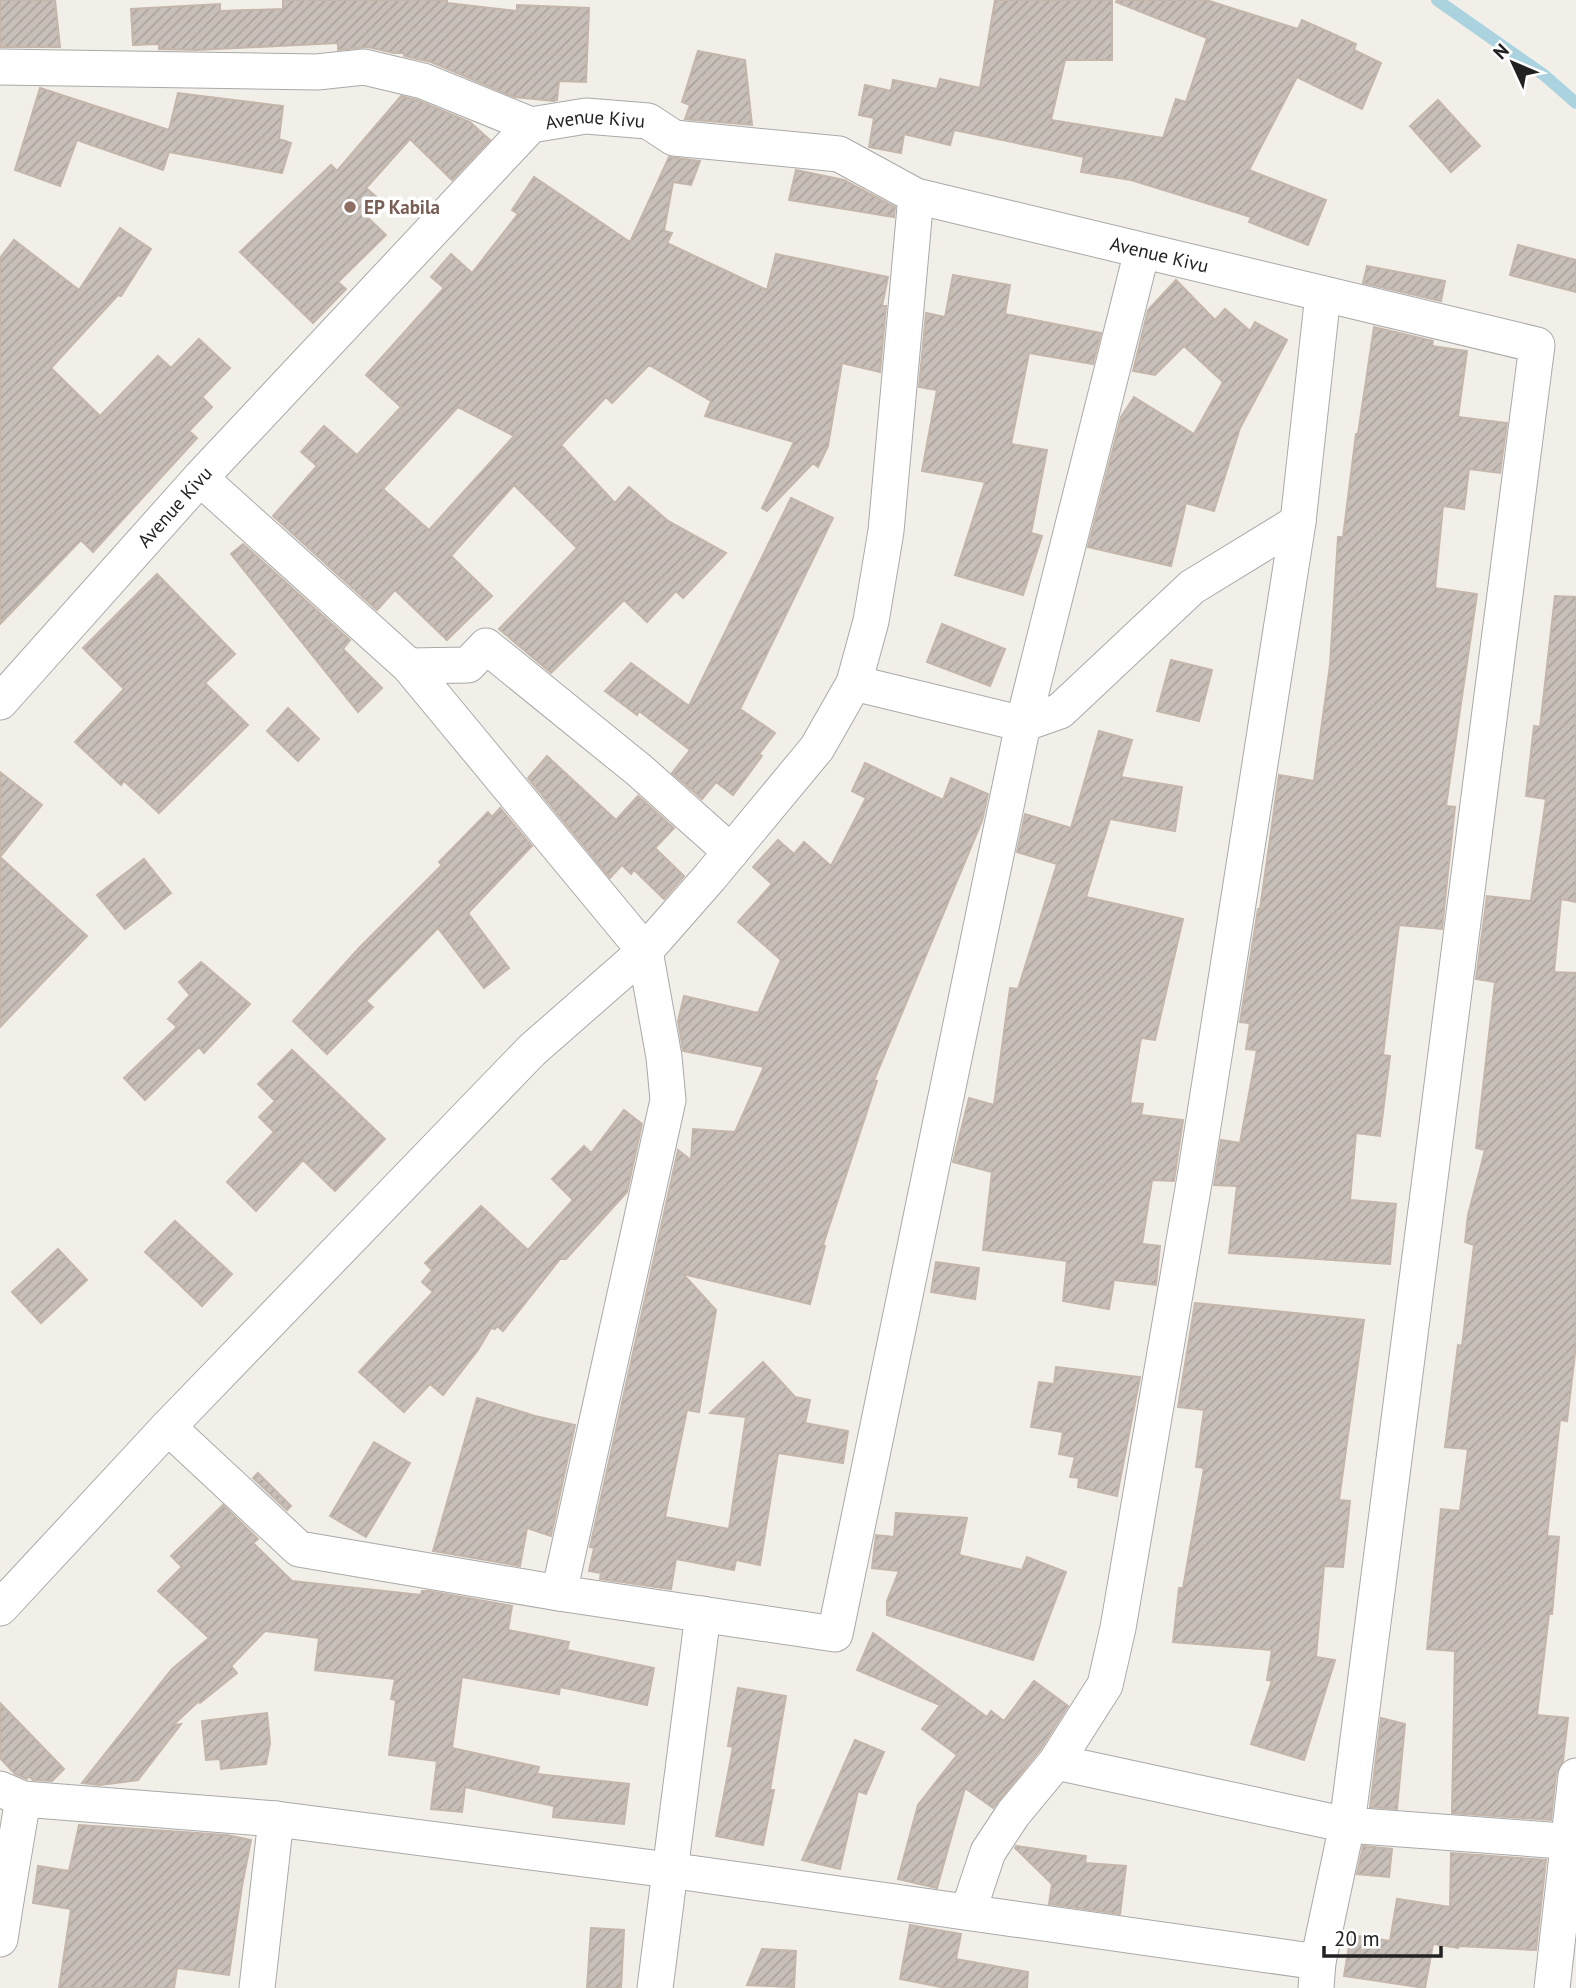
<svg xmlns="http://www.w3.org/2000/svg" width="1576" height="1988" viewBox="0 0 1576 1988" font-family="'PT Sans',sans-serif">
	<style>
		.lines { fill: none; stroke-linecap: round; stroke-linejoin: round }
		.stream { stroke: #aad3df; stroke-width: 12 }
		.building { fill: url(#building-hatch); stroke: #c4b6ab; stroke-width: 2; fill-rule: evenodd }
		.street-casing { stroke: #a9a9a9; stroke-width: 37 }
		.street { stroke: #fff; stroke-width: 35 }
		.education-dot { fill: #8d6e63; stroke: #fff; stroke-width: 2.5 }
		.labels { text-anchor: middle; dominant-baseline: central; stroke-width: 7; stroke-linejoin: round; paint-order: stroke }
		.street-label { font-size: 19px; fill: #222; stroke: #fff }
		.education-label { font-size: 19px; font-weight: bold; fill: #785e54; stroke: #fff; text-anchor: start }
	</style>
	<defs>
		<pattern id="building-hatch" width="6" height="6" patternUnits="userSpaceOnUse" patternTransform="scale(1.75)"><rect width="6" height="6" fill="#c7bfb8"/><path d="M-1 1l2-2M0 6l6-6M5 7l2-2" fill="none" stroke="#aba49e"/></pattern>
	</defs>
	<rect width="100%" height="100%" fill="#f2efe9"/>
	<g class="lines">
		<path class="stream" d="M1437 0 1544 75 1576 103"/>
	</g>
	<path class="building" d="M0 0H55L60 47H0Z
		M283 0H447V3L517 11V5L589 8 586 82 559 81 557 100 554 101 514 97 431 62 404 56V53H394L368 47 338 50V43L197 50 159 49V44L133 45 131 9 220 4V11L283 9Z
		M995 0H1112V60H1065L1051 120 1163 138 1176 99 1186 102 1207 38 1116 2 1117 0H1206L1298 29 1302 20 1356 44 1354 50 1381 63 1362 109 1297 77 1249 170 1326 200 1308 245 1249 222 1251 217 1131 180 1081 172 1084 157 954 130 950 145 904 134 901 153 869 147 874 118 859 115 865 85 891 91 893 80 937 89 940 79 980 88Z
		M698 51 745 60 752 125 685 119 690 105 682 102Z
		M40 88 169 130 178 93 283 106 279 139 291 143 282 173 169 152 163 170 77 140 60 186 15 170Z
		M401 96 417 100 470 122 490 140 452 180 410 139 366 188 378 198 364 214 386 235 338 282 346 289 313 323 240 252 331 165 337 171Z
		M1438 100 1480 146 1451 172 1410 126Z
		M669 157 700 161 691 185 673 182 664 231 672 233 667 243 767 290 776 254 888 277 882 306H886L880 372 842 363 828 446 818 467 813 463 767 511 762 508 794 442 705 416 711 401 649 365 612 403 606 397 561 445 615 503 629 487 668 521 726 553 683 598 676 591 647 622 624 600 551 673 499 629 577 548 514 485 451 556 492 596 447 640 395 590 377 610 273 516 317 466 301 452 324 426 357 455 401 407 366 375 444 288 431 277 451 254 472 273 518 214 512 210 534 177 630 242ZM458 407 514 436 429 530 383 489Z
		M796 170 844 180 895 207 894 217 789 200Z
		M120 228 151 249 121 296 118 295 51 368 100 416 158 356 171 368 199 339 230 368 202 397 212 407 189 431 197 438 93 552 81 540 0 624V258L14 240 79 290Z
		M1518 245 1576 260V292L1510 275Z
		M1367 266 1445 281 1441 301 1363 283Z
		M953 275 1010 285 1005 314 1101 333 1093 364 1029 353 1011 444 1047 450 1031 533 1042 536 1023 595 955 575 985 482 922 471 937 390 919 387 926 313 945 317Z
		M1176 280 1215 320 1225 309 1250 331 1255 322 1287 340 1240 428 1214 511 1186 503 1171 566 1088 547 1121 417 1134 397 1194 434 1223 382 1184 346 1155 375 1133 371 1148 310Z
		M1374 327 1433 341 1432 346 1467 351 1458 417 1507 423 1500 473 1469 469 1464 509 1443 506 1435 588 1477 594 1446 806 1455 807 1442 929 1399 925 1383 1055 1390 1056 1380 1136 1356 1133 1350 1200 1396 1204 1390 1264 1229 1253 1237 1186 1214 1185 1221 1140 1240 1143 1257 1050 1246 1049 1250 1023 1240 1022 1258 909H1260L1279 775 1314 781 1330 665 1338 537H1343L1356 434H1358Z
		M791 498 833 518 740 709 775 733 759 754 762 756 733 795 716 782 702 799 672 773 690 750 639 711 637 715 605 691 631 663 689 706Z
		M243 544 350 640 343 649 382 688 358 712 231 554Z
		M157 574 235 654 205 683 248 725 159 813 124 781 121 785 75 742 124 689 83 648Z
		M1555 596 1576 597V902L1561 899 1554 972 1576 973V1345L1567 1421 1560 1420 1547 1536 1559 1537 1552 1614H1549L1537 1715 1568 1718 1563 1761 1556 1774 1551 1820 1452 1813 1455 1651 1427 1649 1441 1509 1460 1511 1468 1449 1445 1447 1458 1345 1462 1346 1474 1245 1465 1242 1468 1215 1485 1150 1476 1148 1495 982 1476 979 1487 896 1531 901 1546 799 1526 796 1534 726 1540 727Z
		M942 624 1005 649 990 686 927 662Z
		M1171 660 1212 670 1199 721 1157 711Z
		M288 708 319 739 298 761 267 731Z
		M1099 731 1132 740 1121 777 1182 787 1175 831 1110 819 1086 897 1183 919 1155 1040 1141 1038 1130 1103 1143 1104 1141 1115 1183 1120 1174 1181 1152 1180 1142 1244 1160 1246 1156 1285 1114 1280 1109 1309 1063 1301 1067 1261 983 1250 992 1172 953 1162 969 1098 994 1105 1010 988 1018 989 1057 864 1017 852 1025 814 1071 828Z
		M547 756 616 820 638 796 674 828 655 848 684 876 664 899 634 870 631 874 622 865 610 878 528 778Z
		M865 763 943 800 951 778 988 794 982 821 874 1080 877 1081 823 1245 825 1246 810 1304 683 1274 716 1310 699 1412 687 1410 665 1517 729 1529 746 1417 710 1413 763 1362 795 1397 810 1400 805 1423 848 1431 843 1463 778 1453 760 1565 736 1560 734 1570 676 1559 671 1589 600 1579 601 1573 589 1571 594 1548 590 1547 678 1150 691 1160 693 1129 735 1132 764 1067 683 1051 678 1021 684 996 758 1013 781 960 738 922 772 884 753 867 778 840 794 854 804 842 831 866 866 798 852 791Z
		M0 772 42 805 0 857 87 936 0 1027Z
		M500 808 532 846 468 913 509 968 484 988 438 928 366 1001 373 1007 327 1054 293 1021 359 948 442 865 439 862 488 812 492 817Z
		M144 859 171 893 125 929 97 895Z
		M201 962 250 1004 204 1053 199 1047 145 1100 124 1078 177 1027 168 1019 190 995 179 982Z
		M292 1050 385 1139 335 1191 303 1160 256 1211 227 1182 274 1132 259 1117 275 1101 258 1084Z
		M624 1110 642 1124 627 1192 566 1259H560L503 1331 497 1326 495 1329 491 1328 478 1350 443 1395 430 1384 404 1412 359 1372 433 1292 422 1282 432 1270 425 1263 481 1206 528 1250 573 1200 552 1179 584 1146 591 1153Z
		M175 1221 232 1274 202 1306 145 1252Z
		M58 1249 87 1280 41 1323 12 1292Z
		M936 1262 979 1268 975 1299 931 1292Z
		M1195 1303 1364 1320 1339 1500 1350 1501 1343 1567 1324 1566 1316 1657 1335 1660 1304 1760 1251 1744 1272 1681 1267 1680 1272 1650 1173 1642 1179 1588H1183L1204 1468 1196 1467 1204 1410 1178 1407Z
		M1056 1367 1140 1377 1117 1496 1078 1487 1079 1478 1070 1477 1075 1457 1059 1454 1063 1432 1031 1427 1039 1382 1054 1384Z
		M477 1398 535 1416 575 1425 551 1536 527 1528 520 1566 433 1551Z
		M374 1442 410 1463 366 1537 330 1516Z
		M258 1473 291 1506 287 1510 253 1478Z
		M223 1505 258 1539 253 1543 292 1581 421 1595 422 1591H429L512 1606 508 1630 569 1642 567 1650 654 1668 647 1705 560 1687 559 1694 462 1677 452 1748 539 1767 537 1774 629 1784 624 1824 553 1817 554 1806 465 1787 462 1812 431 1809 437 1761 389 1755 396 1700 391 1699 395 1679 315 1670 319 1638 265 1631 231 1666 237 1673 200 1703 199 1701 173 1725 181 1724 138 1780 100 1785 82 1783 172 1669 209 1638 158 1591 182 1567 171 1556Z
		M896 1513 967 1518 959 1555 1022 1570 1027 1557 1066 1572 1033 1660 887 1615V1601L899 1571 872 1568 876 1535 894 1537Z
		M873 1633 987 1717 991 1711 1004 1721 1034 1681 1068 1706 1040 1750 993 1808 965 1788 937 1888 898 1879 918 1805 957 1755 922 1729 940 1705 857 1670Z
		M738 1688 786 1696 770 1790H774L763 1845 716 1836 733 1747 728 1746Z
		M0 1703 64 1769 52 1781 33 1780 29 1776 27 1779 15 1774 0 1758Z
		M267 1713 270 1743 266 1764 221 1769 220 1759 206 1760 202 1721Z
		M1381 1718 1405 1724 1397 1809 1370 1807Z
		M855 1740 884 1752 866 1794 858 1791 840 1869 802 1860Z
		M79 1825 227 1835 251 1840 242 1886 229 1975 177 1968 174 1988H59L71 1909 33 1903 38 1866 69 1871Z
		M1016 1846 1086 1856 1085 1863 1126 1866 1120 1914 1049 1904 1052 1884 1015 1848Z
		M1363 1846 1392 1849 1389 1877 1357 1874Z
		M1451 1853 1546 1860 1536 1950 1459 1946 1458 1948 1433 1944 1425 1988 1344 1976 1351 1935 1390 1941 1397 1899 1450 1907Z
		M910 1925 961 1934 956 1959 1028 1972 1027 1988H946L900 1979Z
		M591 1928 624 1930 621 1988H587Z
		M762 1949 796 1951 794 1987 747 1985Z"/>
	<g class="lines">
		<defs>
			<g id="street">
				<path d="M0 67 317 72 364 67 423 81 531 125"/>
				<path d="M200 478 409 666 468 665 486 646 639 770 731 852"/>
				<path d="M409 666 645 951 664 1057 668 1100 559 1593"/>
				<path d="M854 683 1023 724 1060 711 1192 587 1298 522 1323 294"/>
				<path id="s1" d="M0 702 200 478 531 125 586 116 648 121 674 138 839 154 916 196 1537 345 1347 1825 1318 1962 1316 1988"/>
				<path d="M168 1427 299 1549 559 1593 835 1634 1023 724 1142 251"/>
				<path d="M0 1608 168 1427 532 1050 645 951 710 877 817 748 854 683 871 621 886 531 916 196"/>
				<path d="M1056 1762 1347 1825 1576 1842"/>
				<path d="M0 1789 23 1799 276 1819 669 1870 1318 1962"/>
				<path d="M0 1900H6L23 1799"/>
				<path d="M968 1912 988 1852 1013 1814 1056 1762 1105 1685 1118 1628 1195 1177 1298 522"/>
				<path d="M0 1939 6 1900"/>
				<path d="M257 1988 276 1819"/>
				<path d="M655 1988 703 1614"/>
				<path d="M1552 1988 1576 1776"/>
			</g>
		</defs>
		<use href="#street" class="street-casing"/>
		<use href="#street" class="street"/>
	</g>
	<circle class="education-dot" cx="350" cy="207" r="7"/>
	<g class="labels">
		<g class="street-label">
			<text stroke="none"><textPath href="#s1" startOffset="849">Avenue Kivu</textPath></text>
			<text stroke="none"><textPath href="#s1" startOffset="1437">Avenue Kivu</textPath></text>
			<text stroke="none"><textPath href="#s1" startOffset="262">Avenue Kivu</textPath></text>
		</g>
		<g class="education-label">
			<text x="364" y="207">EP Kabila</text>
		</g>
	</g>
	<g transform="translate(1513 63) rotate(314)" stroke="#ffffff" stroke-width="5" paint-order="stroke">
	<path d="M0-5L12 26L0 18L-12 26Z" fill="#222222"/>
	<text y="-10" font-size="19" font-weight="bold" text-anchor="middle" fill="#222222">N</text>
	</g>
	<path d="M1324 1946v10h117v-10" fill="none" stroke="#222222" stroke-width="3.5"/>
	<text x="1334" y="1946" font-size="21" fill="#222222" stroke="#ffffff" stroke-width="5" paint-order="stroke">20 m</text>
</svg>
